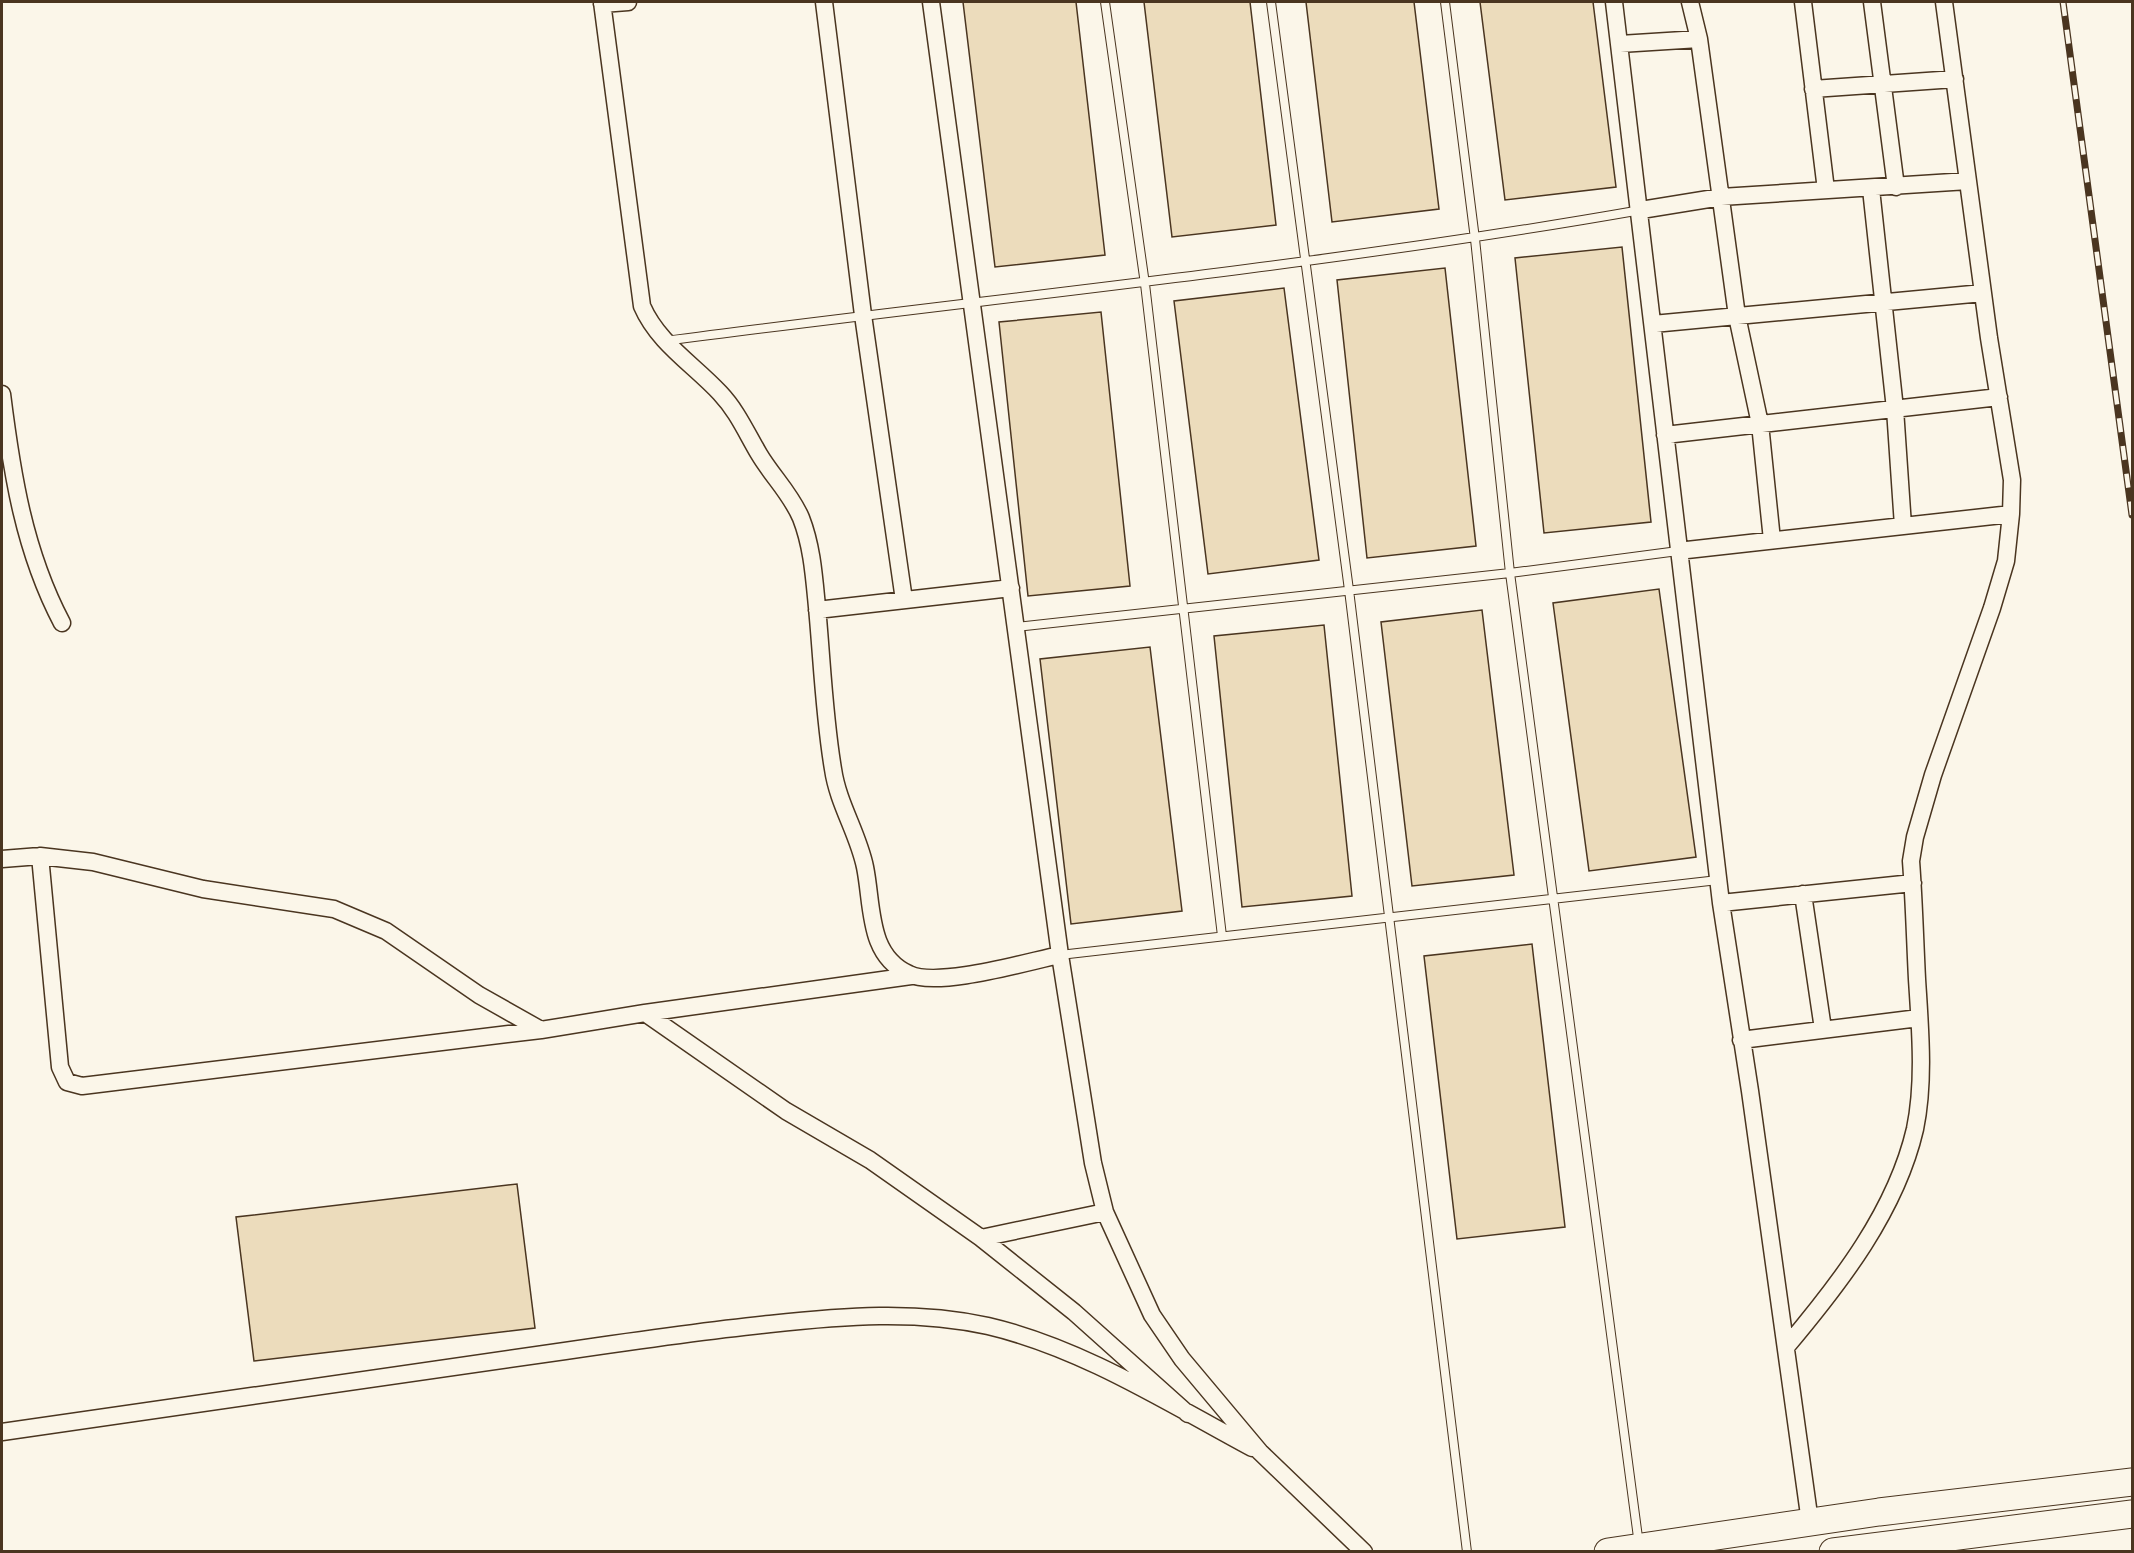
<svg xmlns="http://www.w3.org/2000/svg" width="2134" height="1553" viewBox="0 0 2134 1553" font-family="'Exo 2',sans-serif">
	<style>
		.building { fill: #ecdcbc; stroke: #4a3520; stroke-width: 1.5 }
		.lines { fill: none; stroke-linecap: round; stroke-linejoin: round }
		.lane-casing { stroke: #4a3520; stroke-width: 10 }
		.street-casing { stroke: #4a3520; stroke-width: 19 }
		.primary-casing { stroke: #4a3520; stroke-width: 29 }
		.lane { stroke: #fbf6e9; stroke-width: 8 }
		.street { stroke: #fbf6e9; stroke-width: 16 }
		.primary { stroke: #fbf6e9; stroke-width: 27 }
		.rail-casing { stroke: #4a3520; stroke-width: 7 }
		.rail { stroke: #fbf6e9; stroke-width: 4.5; stroke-dasharray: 14; stroke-linecap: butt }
	</style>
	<rect width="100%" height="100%" fill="#fbf6e9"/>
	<path class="building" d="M963 2H1076L1105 255 995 267Z
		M1144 2H1250L1276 225 1172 237Z
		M1306 2H1414L1439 209 1332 222Z
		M1480 2H1593L1616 187 1505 200Z
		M1622 247 1651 522 1544 533 1515 258Z
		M1445 268 1476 546 1367 558 1337 280Z
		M1284 288 1319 560 1208 574 1174 301Z
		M1101 312 1130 586 1028 596 999 322Z
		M1659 589 1696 857 1589 871 1553 603Z
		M1482 610 1514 875 1412 886 1381 622Z
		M1324 625 1352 896 1242 907 1214 636Z
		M1150 647 1182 911 1071 924 1040 659Z
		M1532 944 1565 1227 1457 1239 1424 956Z
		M517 1184 535 1328 254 1361 236 1217Z"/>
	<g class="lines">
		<defs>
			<path id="lane" d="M1105 2 1145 284 1222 936
				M1271 2 1349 590 1467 1552
				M1445 2 1475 239 1510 573 1639 1545
				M665 341C990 298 1317 267 1641 210
				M1016 627 1510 573 1678 551
				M1060 955 1718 880"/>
			<path id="street" d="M602 2 642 306C658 343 693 364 720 393 737 411 746 432 759 454 772 476 791 494 801 518 812 546 814 576 817 607 822 660 824 716 833 769 838 804 858 833 865 867 873 906 867 955 909 974 938 988 1026 962 1060 955
				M824 2 863 315 904 600
				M931 2 1060 955 1093 1163 1105 1212 1152 1315 1182 1359 1260 1452 1364 1552
				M1614 2 1721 903 1750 1091 1810 1522
				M1690 2 1699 39 1737 316 1760 424 1772 540
				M1803 2 1826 190
				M1872 2 1896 187
				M602 4 628 2
				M1620 44 1699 39
				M1813 89 1955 79
				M1871 189 1895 409 1903 526
				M1641 210 1721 197 1968 181
				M1653 324 1983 293
				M2 394C12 474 24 551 62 623
				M1665 435 1999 397
				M1678 551 2011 514
				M817 610 1011 588
				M40 856 60 1067 67 1082 82 1086 541 1030 645 1013 786 1111 870 1160 981 1238 1074 1312 1188 1414
				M2 859 40 856 93 862 203 889 334 909 386 931 479 995 541 1030
				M1803 894 1823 1029
				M1721 903 1913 883
				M645 1013 911 976
				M1741 1040 1919 1018
				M981 1238 1105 1212
				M1787 1346C1840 1283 1896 1211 1915 1129 1925 1081 1920 1027 1917 979 1915 940 1914 900 1911 861L1915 837 1933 775 1992 608 2006 561 2011 514 2012 480 1989 338 1944 2
				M2 1432C189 1405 377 1378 565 1351 633 1341 701 1331 770 1324 843 1316 916 1310 988 1326 1082 1348 1168 1403 1252 1448"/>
			<path id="primary" d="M1608 1552 1879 1512 2132 1482
				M1833 1552 2132 1514"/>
		</defs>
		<use href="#lane" class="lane-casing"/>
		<use href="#street" class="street-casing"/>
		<use href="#primary" class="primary-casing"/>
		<use href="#lane" class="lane"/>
		<use href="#street" class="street"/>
		<use href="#primary" class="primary"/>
		<defs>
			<path id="rail" d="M2063 2 2132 515"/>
		</defs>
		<use href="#rail" class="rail-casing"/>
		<use href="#rail" class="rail"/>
	</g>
	<rect width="2134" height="1553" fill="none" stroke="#4a3520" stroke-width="6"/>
</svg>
